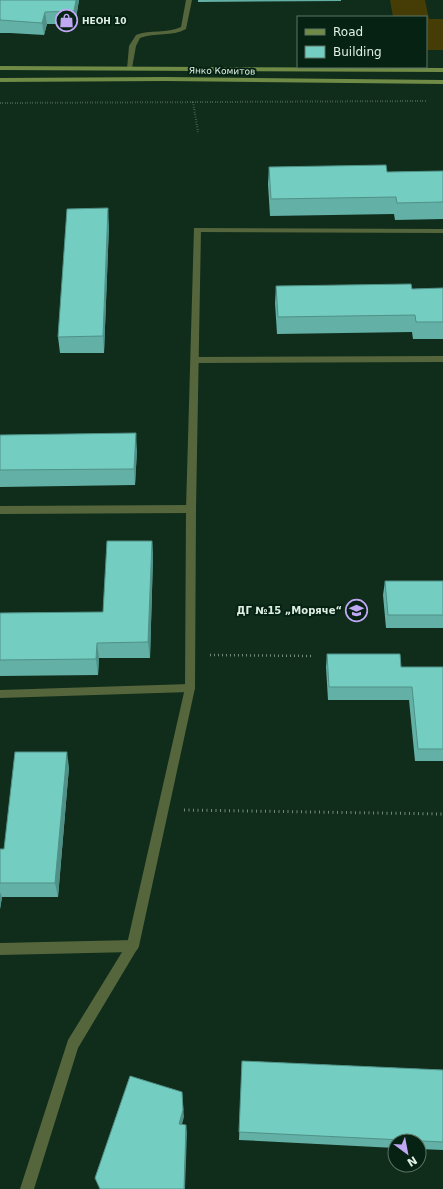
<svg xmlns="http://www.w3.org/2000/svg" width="443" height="1189" viewBox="0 0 443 1189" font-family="'DejaVu Sans',sans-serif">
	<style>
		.green { fill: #463d06 }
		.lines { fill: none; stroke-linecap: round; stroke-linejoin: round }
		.path-far2 { stroke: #71887a; stroke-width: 2; stroke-dasharray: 0.5 2; stroke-linecap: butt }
		.path-far1 { stroke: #71887a; stroke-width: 2.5; stroke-dasharray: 1 3; stroke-linecap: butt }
		.path { stroke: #71887a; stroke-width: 3; stroke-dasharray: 1 3.5; stroke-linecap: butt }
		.service { fill: #55663c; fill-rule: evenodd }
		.minor { fill: #55663c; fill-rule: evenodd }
		.secondary { fill: #6f8b45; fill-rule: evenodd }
		.wall { fill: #63b0a6 }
		.shaded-wall { fill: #509087 }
		.building { fill: #73cdc1; stroke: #509087 }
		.labels { text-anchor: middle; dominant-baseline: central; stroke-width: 4; stroke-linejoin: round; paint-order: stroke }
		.far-poi-label { font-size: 9px; font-weight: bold; fill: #dfefe4; stroke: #062212; text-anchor: start }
		.far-street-label { font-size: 9px; fill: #dfefe4; stroke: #062212 }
		.poi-label { font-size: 10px; font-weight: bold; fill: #dfefe4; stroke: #062212; text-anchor: end }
	</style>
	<rect width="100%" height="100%" fill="#102c1b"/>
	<path class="green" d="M390 0H425L429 19H443V50H426V17H393Z"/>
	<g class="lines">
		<path class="path-far2" d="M193 102 198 132
			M0 103 427 101"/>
		<path class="path-far1" d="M210 655 313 656"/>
		<path class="path" d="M184 810 443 814"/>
		<path class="service" d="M186 0H192L186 29C172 37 155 32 140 38L136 46 132 68 127 69 129 46 136 35C150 29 167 34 181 27Z
			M194 228 443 229V233L197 232H194Z
			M443 356V362L195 363 191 360 195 357Z
			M191 505 196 509 191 513 0 514V506Z
			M190 684 194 685 195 688 194 691 190 692 0 698V690Z
			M133 940 137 942 139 946 137 950 133 952 0 955V943Z"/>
		<path class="minor" d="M194 228H197L201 230 196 509 195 688 139 946 78 1048 34 1189H20L68 1040 127 944 185 688 186 509Z"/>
		<path class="secondary" d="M0 66 443 68V72L0 70Z
			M165 77 443 80V84L165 81 0 82V78Z"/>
	</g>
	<path class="wall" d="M0 0H79L75 24H47L44 35 10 33H0Z
		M198 0H341V1L198 2Z
		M269 167 387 172 443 171V219L395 220 394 214 270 216 268 184Z
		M109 225 104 353H60L58 337Z
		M276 286 412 289 443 288V339H413L412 332 277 334 275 303Z
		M0 435 137 450 135 485 0 487Z
		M152 541 153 557 150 658H99L98 675 0 676V613L103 612Z
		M385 581H443V628H386L383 595Z
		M327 654 401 667H443V761H415L409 700H328L326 667Z
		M69 767 58 897H2L0 909V849H4Z
		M242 1061 443 1070V1150L419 1149V1141H395V1148L239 1140Z"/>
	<path class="shaded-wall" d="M76 0H79L75 24 74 11Z
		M45 12 47 24 44 35 42 23Z
		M108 208 109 225 104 353 103 336Z
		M136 433 137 450 135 485 134 469Z
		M152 541 153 557 150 658 148 642Z
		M97 643 99 658 98 675 96 659Z
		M67 752 69 767 58 897 55 883Z
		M0 892 2 897 0 909Z
		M182 1092 184 1117 180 1132 179 1124Z
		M186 1125 187 1133 185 1189H184Z"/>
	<path class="building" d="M0 0H76L74 11 45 12 42 23 0 20Z
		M386 165 387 172 443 171V202L397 203 396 197 271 199 269 167Z
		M108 208 103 336 58 337 67 209Z
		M411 284 412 289 443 288V322H416L415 315 278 317 276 286Z
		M136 433 134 469 0 470V435Z
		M107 541H152L148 642 97 643 96 659 0 660V613L103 612Z
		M385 581H443V615H388Z
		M327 654H400L401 667H443V749H418L412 687H329Z
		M15 752H67L55 883H0V849H4Z
		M242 1061 443 1070V1142L239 1132Z
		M130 1076 182 1092 183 1110 179 1124 186 1125 184 1189H100L95 1178Z"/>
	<defs>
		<symbol id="shop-ring" viewBox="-11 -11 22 22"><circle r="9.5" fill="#062212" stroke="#c0a8f3" stroke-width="1.5"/><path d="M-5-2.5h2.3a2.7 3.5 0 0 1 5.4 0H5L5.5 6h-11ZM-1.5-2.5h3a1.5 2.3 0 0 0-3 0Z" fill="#c0a8f3"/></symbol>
		<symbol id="school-ring" viewBox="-11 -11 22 22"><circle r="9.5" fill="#062212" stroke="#c0a8f3" stroke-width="1.5"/><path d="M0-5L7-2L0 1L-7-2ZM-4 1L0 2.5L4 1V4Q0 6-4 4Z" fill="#c0a8f3"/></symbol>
	</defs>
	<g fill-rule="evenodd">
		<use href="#shop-ring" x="54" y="8" width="25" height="25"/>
		<use href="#school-ring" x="344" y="598" width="25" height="25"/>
	</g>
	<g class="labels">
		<g class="far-poi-label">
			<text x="82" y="21">НЕОН 10</text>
		</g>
		<g class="far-street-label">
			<text transform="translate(222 71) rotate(1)">Янко Комитов</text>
		</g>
		<g class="poi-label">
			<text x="342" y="610">ДГ №15 „Моряче“</text>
		</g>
	</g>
	<rect x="297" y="16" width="130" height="52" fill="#062212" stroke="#5d7466"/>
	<rect x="305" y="29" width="20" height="6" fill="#6f8b45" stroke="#5d7466"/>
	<text x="333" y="36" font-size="12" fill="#dfefe4">Road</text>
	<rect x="305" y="46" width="20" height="12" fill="#73cdc1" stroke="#5d7466"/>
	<text x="333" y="56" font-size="12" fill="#dfefe4">Building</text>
	<g transform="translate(407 1153) rotate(148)"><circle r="19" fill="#062212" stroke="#5d7466"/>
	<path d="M0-3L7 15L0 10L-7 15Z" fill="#c0a8f3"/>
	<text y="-6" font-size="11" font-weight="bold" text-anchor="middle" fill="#dfefe4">N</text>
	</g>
</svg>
